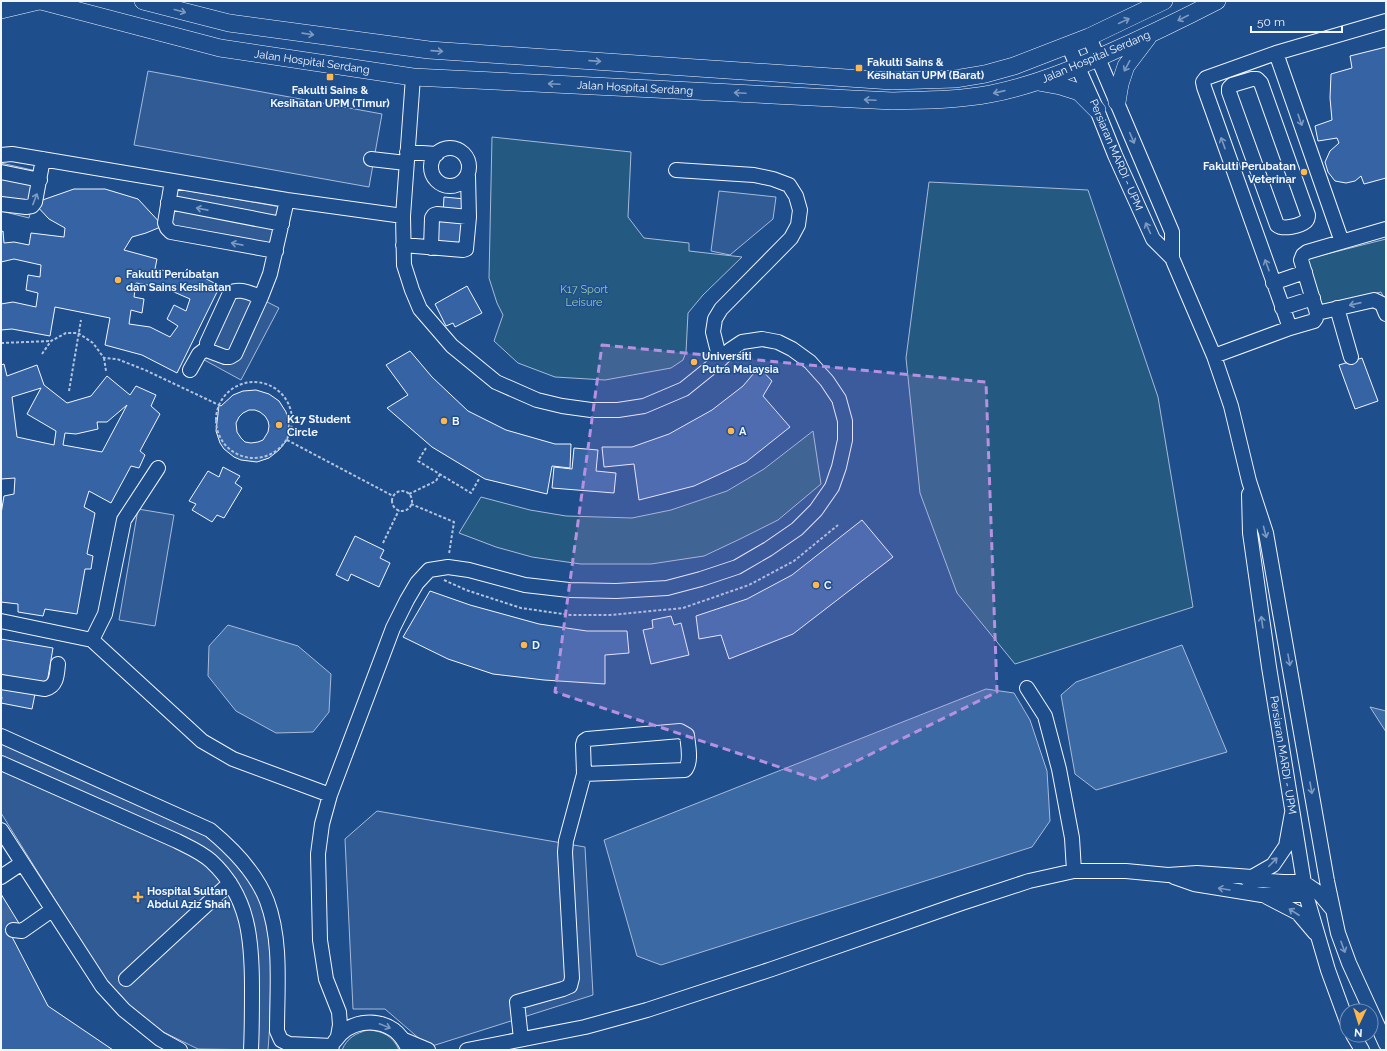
<svg xmlns="http://www.w3.org/2000/svg" width="1387" height="1051" viewBox="0 0 1387 1051" font-family="Raleway,sans-serif">
	<style>
		.green { fill: #245a82; stroke: #a8bbd7 }
		.parking { fill: #305b95; stroke: #a8bbd7 }
		.water { fill: #3b69a3; stroke: #a8bbd7 }
		.building { fill: #3563a3; stroke: #f2f6ff; fill-rule: evenodd }
		.lines { fill: none; stroke-linecap: round; stroke-linejoin: round }
		.minor-tunnel { stroke: #3f679d; stroke-width: 14; stroke-dasharray: 14 7; stroke-linecap: butt }
		.minor-casing { stroke: #f2f6ff; stroke-width: 16 }
		.major-casing { stroke: #f2f6ff; stroke-width: 18 }
		.path { stroke: #b3c4dc; stroke-width: 2; stroke-dasharray: 3 2; stroke-linecap: butt }
		.minor { stroke: #1f4e8c; stroke-width: 14 }
		.major { stroke: #1f4e8c; stroke-width: 17 }
		.oneway { stroke: #7e9ac0 }
		.marked { fill: #b691df; fill-opacity: 0.2; stroke: #b691df; stroke-width: 3; stroke-dasharray: 8 5; stroke-linejoin: round }
		.poi-dot { fill: #ffb74d; stroke: #1f4e8c; stroke-width: 1.5 }
		.labels { text-anchor: middle; dominant-baseline: central; stroke-width: 3; stroke-linejoin: round; paint-order: stroke }
		.street-label { font-size: 11px; fill: #f2f6ff; stroke: #1f4e8c }
		.poi-label { font-size: 11px; font-weight: bold; fill: #f2f6ff; stroke: #1f4e8c; text-anchor: start }
		.park-label { font-size: 11px; fill: #97c8a6; stroke: #1f4e8c }
	</style>
	<rect width="100%" height="100%" fill="#1f4e8c"/>
	<path class="green" d="M492 137 631 152 628 217 644 238 689 243V251L742 257 703 295 688 313 686 352 683 360 671 368 605 380 555 377 518 363 494 341 503 315 497 303 489 278Z
		M929 182 1088 190 1158 397 1193 607 1015 664 957 593 920 493 906 358Z
		M1386 239V302L1381 292 1322 306 1307 259Z
		M813 431 821 484 778 520 740 539 704 556 651 564H581L532 557 496 547 459 533 481 497 530 510 566 516 632 518 671 510 727 491 764 469Z
		M368 1030C383 1031 393 1036 399 1050H342C347 1038 356 1033 368 1030Z"/>
	<path class="parking" d="M148 71 382 114 369 187 134 145Z
		M1 163 41 172 29 218 1 211Z
		M178 189 281 207 272 256 169 237Z
		M719 191 776 197 773 219 730 255 711 251Z
		M234 285 279 308 241 380 197 356Z
		M138 509 174 515 155 626 119 620Z
		M1 743 146 806 218 842 236 858 265 907 271 951 270 1022 268 1050 198 1049 147 1024 105 980 1 813Z
		M377 811 585 847 593 995 429 1047 385 1009H353L345 839Z"/>
	<path class="water" d="M228 625 298 646 331 674 329 712 313 732 276 733 236 711 208 676 209 646Z
		M1182 645 1227 752 1096 790 1075 774 1061 695 1076 682Z
		M986 689 1014 693 1030 720 1047 771 1050 821 1032 847 661 965 637 956 604 840Z
		M1370 707 1386 711V732Z"/>
	<path class="building" d="M1386 47V178L1364 184 1361 176 1355 181 1346 183 1335 181 1328 172 1325 162 1330 151 1339 143 1337 138 1318 141 1315 126 1332 120 1330 98 1331 74 1352 68 1350 56Z
		M74 189H105L138 199 163 226 146 233 132 237 124 250 157 259 155 269 173 272 182 278 187 269 220 286 177 373 142 355 105 345 110 318 55 307 50 336 12 329 1 330V304L13 302 36 307 38 293 26 290 28 275 40 277 41 265 14 259 1 262V232L3 231 4 243 14 242 29 245 31 233 64 237 65 228 49 219 34 203ZM136 283 165 288 190 299 186 311 174 305 167 319 178 326 170 337 150 327 129 324 131 310 142 313 144 299 134 297Z
		M444 197 465 199 464 214 443 213Z
		M434 220 463 222 462 248 433 247Z
		M467 286 482 313 455 327 453 323 446 326 435 304Z
		M410 351 432 377 468 411 506 430 555 444H571L570 468 552 466 547 494 485 479 432 447 387 408 408 395 386 365Z
		M1362 358 1378 401 1355 409 1339 365Z
		M4 364 7 376 37 365 44 385 67 403 91 396 107 376 130 395 136 386 156 395 151 406 160 414 140 451 145 455 139 468 131 466 111 503 89 491 84 507 95 513 87 554 93 556 91 569H85L77 614 45 609 43 616 18 612V604L1 602V514L4 496 14 494 15 478 1 479V365ZM41 388 27 414 56 431 54 445 17 437 12 397ZM127 405 102 452 63 445 65 433 76 434 98 429 97 422H107Z
		M759 367 772 381 763 396 790 427 746 462 694 486 639 500 634 464 604 467 602 447H632L669 434 712 410 743 386Z
		M256 390 269 394 279 401 286 412 289 425 287 440 279 450 269 458 257 462 241 460 234 457 224 449 220 443 216 431 219 405 221 406 233 395 243 391ZM249 410H255L260 412 265 416 268 421 269 426 268 432 263 440 258 442 251 443 245 442 241 438 237 432 236 423 239 417 243 413Z
		M574 448 598 450 596 471 616 473 614 493 552 488 554 467 572 469Z
		M223 467 240 476 235 483 242 488 224 518 217 515 212 522 192 510 196 504 189 501 208 471 219 477Z
		M862 520 893 557 793 634 729 659 721 635 699 639 696 616 747 599 792 575Z
		M355 536 384 550 380 558 390 563 379 587 351 574 348 581 336 575Z
		M430 591 470 605 539 624 587 631H627L629 653 605 655V684L544 680 493 674 448 659 403 637Z
		M671 616 674 625 681 623 689 655 651 664 643 630 653 628 652 620Z
		M1 639 53 648 47 683 1 676Z
		M1 687 35 694 32 709 1 703 2 697H1Z
		M1 894 20 925 10 933 48 1006 113 1050H1Z"/>
	<g class="lines">
		<path class="minor-tunnel" d="M1 909 13 930"/>
		<defs>
			<path id="minor" d="M1089 37 1172 232V258L1214 356 1231 406 1249 481 1266 533 1327 881 1338 933 1349 963 1371 1011
				M1068 45 1097 110 1115 155 1153 239 1172 258
				M1276 53 1386 21
				M1252 79H1257L1261 83 1308 215C1308 218 1308 219 1306 221 1300 226 1283 230 1277 225L1229 92V88L1232 85Z
				M431 167a19 19 0 1 1 38 0a19 19 0 1 1-38 0Z
				M407 152 437 154
				M1 155 12 154 287 200 403 216
				M371 159 406 163
				M676 170 754 175 773 179 789 185 796 196 800 210 798 225 791 238 721 309 715 319 713 332 720 360
				M1 172 40 180
				M172 181 165 223 167 228 171 232 276 251
				M168 202 282 224
				M1 204 26 207 32 206 35 202 43 159
				M403 245 463 250 466 249 469 217 468 176
				M431 248 432 218 434 215 437 214 469 217
				M1273 283 1305 272
				M261 297C251 294 240 287 230 293L207 343V348L209 351 225 357H230L235 354 261 297 270 274 287 200
				M1282 308 1313 298
				M1337 308 1351 357
				M1317 313 1374 300 1382 304 1386 314
				M1290 328 1204 87 1203 82 1206 78 1276 53 1342 242
				M1214 356 1290 328 1314 321 1316 318 1317 313 1301 260 1303 255 1307 252 1386 229
				M190 370 199 354 207 348
				M1249 494 1250 533 1269 667 1306 895 1328 970 1347 1022
				M1 621 92 640 202 741 233 759 330 795
				M92 640 105 614 124 520 158 468
				M1 682 45 689C57 686 57 675 58 664
				M1027 688 1045 716 1059 769 1072 838 1074 871
				M680 731 687 735C688 745 692 762 685 770L584 774 583 745 584 741 587 739Z
				M1 736 210 830C233 849 256 872 267 901 282 941 277 988 277 1031L281 1040 289 1044 332 1046
				M1 763 177 841C189 847 201 852 211 861 249 896 252 940 252 988 252 1009 252 1029 251 1050
				M1 830 102 986 124 1010 160 1039 180 1050
				M1 877 22 863
				M1174 877 1194 884 1262 895H1306
				M1247 879 1283 882H1303L1319 893 1333 910
				M1267 897 1298 913 1315 933
				M13 930 22 931 52 910
				M126 979 230 883
				M1371 1011 1386 1044
				M1353 1035 1362 1050
				M338 1036 340 1025 339 1012 326 979 320 940 318 854 322 824 330 795 393 628 407 600 417 583 429 570 448 567 469 570 525 585 569 590 616 591 667 588 701 579 737 567 768 549 797 529 816 510 832 487 839 467 845 440V421L839 399 827 381 810 362 792 349 778 342 762 339 742 342 730 350 720 360 684 389 644 406 618 410H591L562 406 537 400 496 382 452 346 420 309 412 290 404 265 403 216 413 77
				M521 1039 517 1002 563 989 570 986 572 978 565 852 566 841 584 774
				M404 1040 428 1050
				M335 1041C348 1021 375 1017 394 1030 401 1035 405 1042 409 1050
				M467 1050 585 1027 647 1010 772 969 962 903 1029 881 1074 871H1126L1168 875 1197 873 1252 877 1273 865 1286 846 1292 813"/>
			<path id="major" d="M41 1 220 48 413 77 893 101C925 100 958 100 990 94 1032 86 1072 70 1111 52 1147 36 1182 19 1217 1
				M143 1 229 23 429 50 892 81 955 79 985 74 1014 66 1089 37 1164 1
				M1 10 39 1
				M1038 82 1060 86 1079 92 1097 110
				M1117 102 1120 84 1126 66 1148 37"/>
		</defs>
		<use href="#minor" class="minor-casing"/>
		<use href="#major" class="major-casing"/>
		<path class="path" d="M1 343 51 341
			M42 354 51 341 66 333H78L93 343 104 358 117 359 145 370 219 405
			M104 358 106 371
			M216 420a38 38 0 1 1 76 0a38 38 0 1 1-76 0Z
			M69 391 81 320
			M287 440 393 496
			M426 448 418 461 471 493 479 479
			M392 501a10 10 0 1 1 20 0a10 10 0 1 1-20 0Z
			M409 494 436 481 440 474
			M411 504 454 522 449 554
			M383 543 399 510
			M444 580 466 590 521 608 570 615H610L683 608 749 585 794 561 838 525"/>
		<use href="#minor" class="minor"/>
		<use href="#major" class="major"/>
	</g>
	<defs><path id="oneway-shaft" d="M-6 0H5M1.5-3L5.5 0L1.5 3" fill="none" stroke-width="1.6" stroke-linecap="round" stroke-linejoin="round"/></defs>
	<g class="oneway">
		<use href="#oneway-shaft" transform="translate(180 11) rotate(15)"/>
		<use href="#oneway-shaft" transform="translate(1183 18) rotate(153)"/>
		<use href="#oneway-shaft" transform="translate(1124 21) rotate(-25)"/>
		<use href="#oneway-shaft" transform="translate(308 34) rotate(8)"/>
		<use href="#oneway-shaft" transform="translate(437 51) rotate(4)"/>
		<use href="#oneway-shaft" transform="translate(595 61) rotate(4)"/>
		<use href="#oneway-shaft" transform="translate(1127 66) rotate(118)"/>
		<use href="#oneway-shaft" transform="translate(554 84) rotate(-177)"/>
		<use href="#oneway-shaft" transform="translate(999 92) rotate(167)"/>
		<use href="#oneway-shaft" transform="translate(740 93) rotate(-177)"/>
		<use href="#oneway-shaft" transform="translate(870 100) rotate(-177)"/>
		<use href="#oneway-shaft" transform="translate(1300 120) rotate(71)"/>
		<use href="#oneway-shaft" transform="translate(1132 138) rotate(67)"/>
		<use href="#oneway-shaft" transform="translate(1223 143) rotate(-110)"/>
		<use href="#oneway-shaft" transform="translate(35 199) rotate(-69)"/>
		<use href="#oneway-shaft" transform="translate(202 209) rotate(-169)"/>
		<use href="#oneway-shaft" transform="translate(1148 228) rotate(-114)"/>
		<use href="#oneway-shaft" transform="translate(237 244) rotate(-169)"/>
		<use href="#oneway-shaft" transform="translate(1267 265) rotate(-110)"/>
		<use href="#oneway-shaft" transform="translate(1355 304) rotate(167)"/>
		<use href="#oneway-shaft" transform="translate(1265 532) rotate(75)"/>
		<use href="#oneway-shaft" transform="translate(1262 622) rotate(-98)"/>
		<use href="#oneway-shaft" transform="translate(1289 660) rotate(80)"/>
		<use href="#oneway-shaft" transform="translate(1311 788) rotate(80)"/>
		<use href="#oneway-shaft" transform="translate(1273 862) rotate(-46)"/>
		<use href="#oneway-shaft" transform="translate(1224 889) rotate(-171)"/>
		<use href="#oneway-shaft" transform="translate(1294 912) rotate(-147)"/>
		<use href="#oneway-shaft" transform="translate(1343 947) rotate(70)"/>
		<use href="#oneway-shaft" transform="translate(385 1026) rotate(22)"/>
	</g>
	<path class="marked" d="M602 345 986 382 997 692 818 780 555 692Z"/>
	<g class="poi-dot">
		<rect x="855" y="64" width="8" height="8" rx="2"/>
		<rect x="326" y="73" width="8" height="8" rx="2"/>
		<circle cx="1304" cy="172" r="4"/>
		<circle cx="118" cy="280" r="4"/>
		<circle cx="694" cy="362" r="4"/>
		<circle cx="444" cy="421" r="4"/>
		<circle cx="279" cy="425" r="4"/>
		<circle cx="731" cy="431" r="4"/>
		<circle cx="816" cy="585" r="4"/>
		<circle cx="524" cy="645" r="4"/>
		<path d="M136 891h4v4h4v4h-4v4h-4v-4h-4v-4h4z"/>
	</g>
	<g class="labels">
		<g class="street-label">
			<text transform="translate(1096 57) rotate(-23)">Jalan Hospital Serdang</text>
			<text transform="translate(312 62) rotate(8)">Jalan Hospital Serdang</text>
			<text transform="translate(635 88) rotate(3)">Jalan Hospital Serdang</text>
			<text transform="translate(1116 155) rotate(67)">Persiaran MARDI - UPM</text>
			<text transform="translate(1283 755) rotate(81)">Persiaran MARDI - UPM</text>
		</g>
		<g class="poi-label">
			<text x="867" y="62">Fakulti Sains &amp;<tspan x="867" dy="13">Kesihatan UPM (Barat)</tspan></text>
			<text x="330" y="90" text-anchor="middle">Fakulti Sains &amp;<tspan x="330" dy="13">Kesihatan UPM (Timur)</tspan></text>
			<text x="1296" y="166" text-anchor="end">Fakulti Perubatan<tspan x="1296" dy="13">Veterinar</tspan></text>
			<text x="126" y="274">Fakulti Perubatan<tspan x="126" dy="13">dan Sains Kesihatan</tspan></text>
			<text x="702" y="356">Universiti<tspan x="702" dy="13">Putra Malaysia</tspan></text>
			<text x="287" y="419">K17 Student<tspan x="287" dy="13">Circle</tspan></text>
			<text x="452" y="421">B</text>
			<text x="739" y="431">A</text>
			<text x="824" y="585">C</text>
			<text x="532" y="645">D</text>
			<text x="147" y="891">Hospital Sultan<tspan x="147" dy="13">Abdul Aziz Shah</tspan></text>
		</g>
		<g class="park-label">
			<text x="584" y="289">K17 Sport<tspan x="584" dy="13">Leisure</tspan></text>
		</g>
	</g>
	<rect width="1387" height="1051" fill="none" stroke="#f2f6ff" stroke-width="4"/>
	<g transform="translate(1359 1023) rotate(184)"><circle r="19" fill="#1f4e8c" stroke="#7391ba"/>
	<path d="M0-3L7 15L0 10L-7 15Z" fill="#ffb74d"/>
	<text y="-6" font-size="11" font-weight="bold" text-anchor="middle" fill="#f2f6ff">N</text>
	</g>
	<path d="M1251 26v6h91v-6" fill="none" stroke="#f2f6ff" stroke-width="2"/>
	<text x="1257" y="26" font-size="12" fill="#f2f6ff" stroke="#1f4e8c" stroke-width="3" paint-order="stroke">50 m</text>
</svg>
